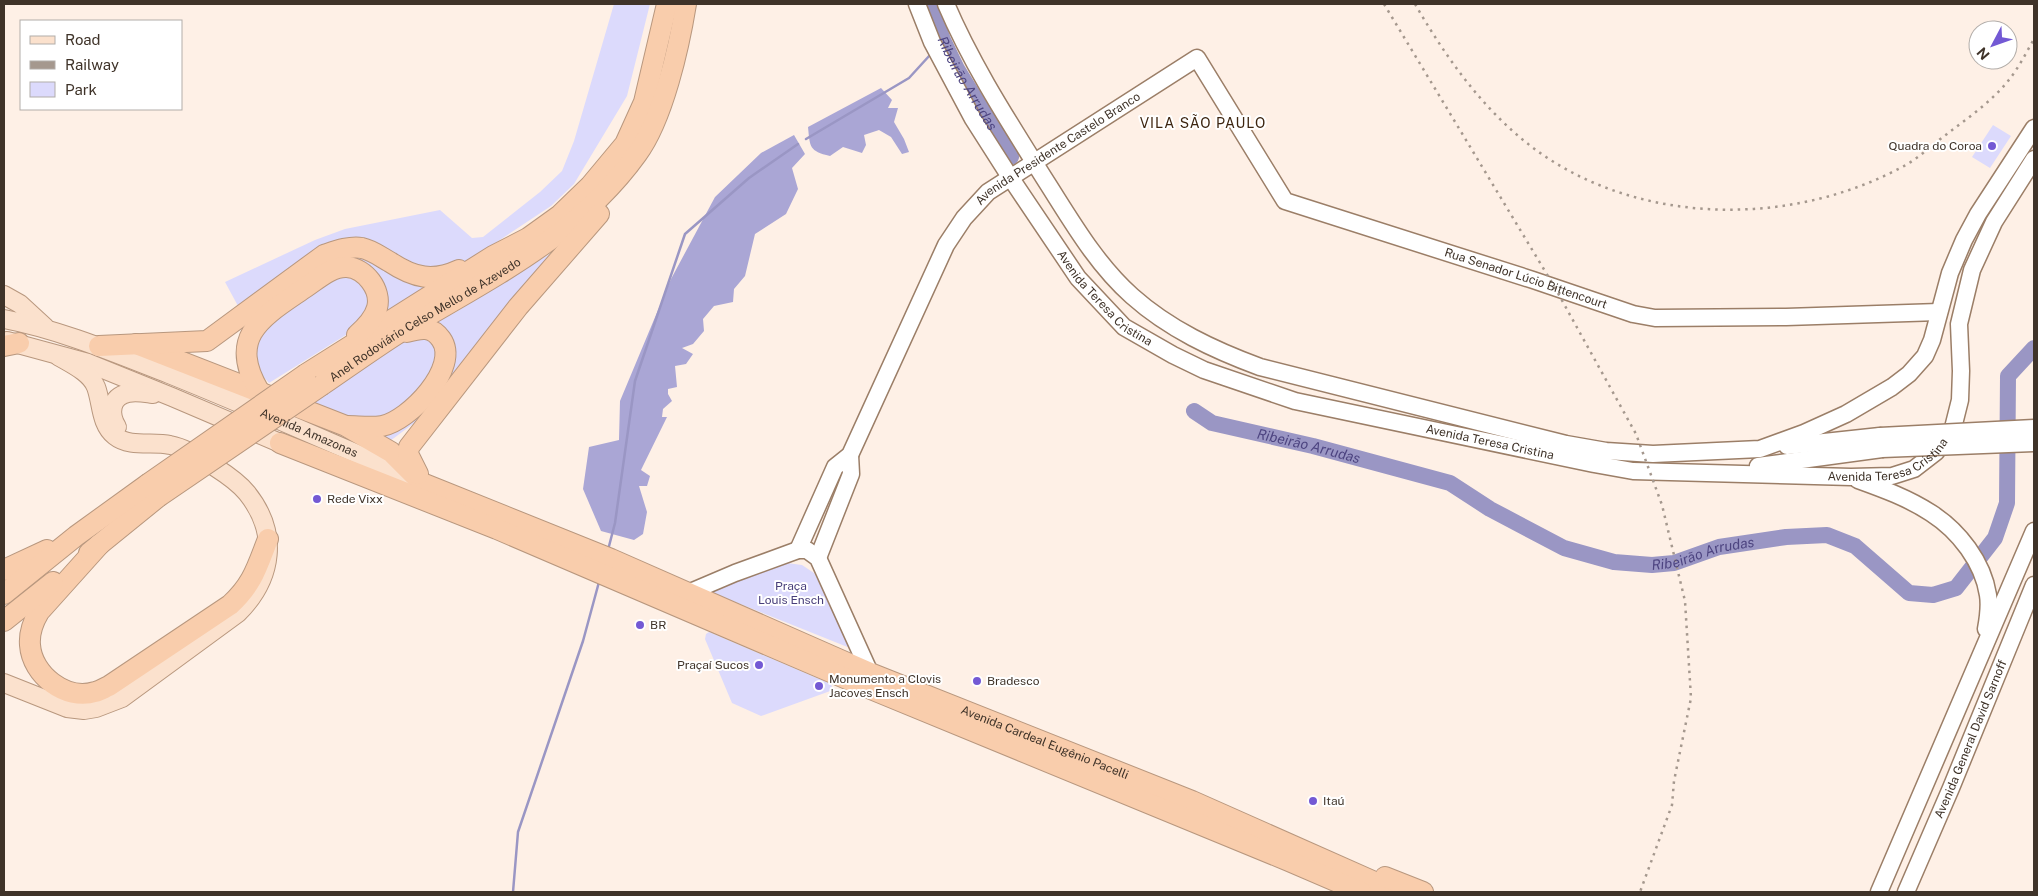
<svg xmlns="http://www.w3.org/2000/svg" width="2038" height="896" viewBox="0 0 2038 896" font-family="'Public Sans',sans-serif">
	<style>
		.green { fill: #dcdafc }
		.forest { fill: #aaa6d5 }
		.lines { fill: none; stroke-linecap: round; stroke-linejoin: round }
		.stream { stroke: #9a96c4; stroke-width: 2.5 }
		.river { stroke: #9a96c4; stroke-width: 16 }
		.secondary-casing { stroke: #9b7e67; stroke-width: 19 }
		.primary-casing { stroke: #b8977e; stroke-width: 20 }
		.highway-casing { stroke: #b8977e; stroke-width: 22 }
		.secondary { stroke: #fff; stroke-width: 16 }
		.primary { stroke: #fbe1cd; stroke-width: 18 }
		.highway { stroke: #f9cdac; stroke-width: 20 }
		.rail { stroke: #a5988e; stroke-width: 2.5; stroke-dasharray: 2.5 5; stroke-linecap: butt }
		.secondary-bridge-casing { stroke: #9b7e67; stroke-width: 19; stroke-linecap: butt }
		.highway-bridge-casing { stroke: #b8977e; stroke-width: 22; stroke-linecap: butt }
		.secondary-bridge { stroke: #fff; stroke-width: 16 }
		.highway-bridge { stroke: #f9cdac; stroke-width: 20 }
		.poi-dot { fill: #7359d4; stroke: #fff; stroke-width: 2 }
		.labels { text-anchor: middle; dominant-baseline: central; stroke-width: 4; stroke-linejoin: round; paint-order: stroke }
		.poi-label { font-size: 12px; fill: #3f3329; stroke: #fff; text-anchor: start }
		.street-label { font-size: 12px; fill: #3f3329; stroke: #fff }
		.park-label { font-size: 12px; fill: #483f7a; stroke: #fff }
		.water-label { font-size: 14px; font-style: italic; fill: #4d4480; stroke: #fff }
		.neighbourhood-label { font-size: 14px; letter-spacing: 1px; fill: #3d2510; stroke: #fff }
	</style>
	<rect width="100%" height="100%" fill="#fef0e6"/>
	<path class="green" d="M614 4H650L627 96 574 184 551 206 477 255 459 265 422 270 349 240 238 306 225 282 315 240 345 229 440 210 472 238 483 237 540 192 562 171 574 141Z
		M1993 125 2011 136 1990 168 1972 157Z
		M553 252 425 415 390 441 374 433 447 370 437 324 438 321 456 312Z
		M356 253 431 284 379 318 347 254Z
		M343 276C363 283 367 288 369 309L349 333 269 383 259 372 255 344 263 330 332 277Z
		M429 337 437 349 438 356 425 386 388 417 354 419 311 402 399 342Z
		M787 563 802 565 814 573 853 646 850 648 713 593V589Z
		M709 632 831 684 833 690 761 716 732 703 705 639 706 634Z"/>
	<path class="forest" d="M881 88 892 100 888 108H898L894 122 904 139 909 152 902 154 891 137 879 130 864 135 866 145 862 153 843 147 830 156C809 151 810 147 808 127Z
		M794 135 805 154 792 168 798 189 786 214 755 234 745 276 734 289 733 302 714 306 703 319 704 331 693 344 682 348 693 354 686 364 675 366 677 387 668 389V394L672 401 663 409 662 417H667L641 470 650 476 647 486H639L647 512 643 534 634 540 601 531 583 489 589 447 619 440 620 401 671 279 715 197 761 153Z"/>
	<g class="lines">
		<path class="stream" d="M806 139 909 78 930 55
			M608 550 615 523 635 381 685 234 749 178 798 144
			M513 892 518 832 583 641 599 582"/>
		<g class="river">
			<path id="s1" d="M930 4 943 40 957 69 1011 157"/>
			<path id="s2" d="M1194 411 1212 423 1313 446 1450 483 1490 509 1564 548 1614 562 1652 565 1674 563 1719 547 1786 537 1827 535 1855 546 1909 593 1933 595 1956 588 1995 538 2007 503 2008 376 2034 348"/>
		</g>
		<defs>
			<g id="secondary">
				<path id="s3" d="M917 4 932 42 973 119 1010 177 1078 278 1124 327 1173 355 1204 370 1295 401 1594 464 1633 471 1851 477 1892 476 1914 469 1936 452 1953 428 1960 400 1961 371 1959 324 1972 270 1994 222 2034 159"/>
				<path d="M946 4C972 65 1009 122 1044 178 1071 220 1095 263 1132 296 1169 329 1214 350 1260 367L1566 444 1606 451 1653 454 1760 449 1804 433 1846 414 1892 387 1909 374 1925 356 1932 340 1950 273 1964 240 1978 214 2034 128"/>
				<path d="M1787 446 1880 436"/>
				<path d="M1758 466 1882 449"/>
				<path d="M1858 480C1883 489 1908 498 1931 513 1959 531 1983 562 1988 595 1990 607 1988 618 1986 629"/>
				<path id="s4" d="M798 550 835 467 850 455 946 245 964 218 988 192 1197 58 1285 201 1533 280 1633 314 1655 318 1786 317 1939 312"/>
				<path d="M818 558 851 474 850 455"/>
				<path d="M688 593 735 573 798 550H807L818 558 870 673"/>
				<path d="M1879 892 2034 531"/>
				<path id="s5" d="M1906 892 1951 788 2034 585"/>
			</g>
			<g id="primary">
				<path d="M4 295 20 304 45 327"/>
				<path id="s6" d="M4 319C61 330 115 353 169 374 253 408 335 444 417 480"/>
				<path d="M7 341 88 363 172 397 280 443"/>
				<path d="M117 427C109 414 110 397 128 393 136 391 145 393 153 394"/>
				<path d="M4 683 67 708 84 710 96 708 122 698 238 613C273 578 279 533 247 493 239 483 226 474 215 467 202 458 186 448 170 445 153 441 130 448 115 436 100 424 102 403 96 387 90 372 71 364 58 356"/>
			</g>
			<g id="highway">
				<path id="s7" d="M136 344 346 426 391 452 422 483 611 559 870 673 1192 801 1397 892"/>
				<path d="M4 346 19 343"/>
				<path d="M99 346 207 341 324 255C336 251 349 246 362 248 372 250 381 257 390 262 414 278 433 282 459 270"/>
				<path d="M306 374 493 256 528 238 560 215 590 186 625 144 644 102 667 4"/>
				<path id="s8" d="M322 385C347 368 372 350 397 334 484 281 576 239 637 154 663 119 679 47 686 4"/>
				<path d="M259 391C226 335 264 316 306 287 318 279 332 266 347 267 365 268 382 290 377 308 374 319 365 328 357 335"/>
				<path d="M347 426C358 426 371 428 382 426 409 421 461 367 441 339 432 326 421 328 407 332"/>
				<path d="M280 443 497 529 861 685 1289 861 1361 892"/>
				<path d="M418 474 408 454 409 447 518 307 599 214"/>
				<path d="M100 544 39 612C33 622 29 633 30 645 32 675 66 701 95 692 100 691 104 688 109 686L230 605C253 584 257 567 268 539"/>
				<path d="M89 553 158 497"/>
				<path d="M4 570 47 550"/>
				<path d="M4 594 76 536 148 484"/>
				<path d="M4 621 53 582"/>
				<path d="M1385 877 1423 892"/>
			</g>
		</defs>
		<use href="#secondary" class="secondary-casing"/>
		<use href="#primary" class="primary-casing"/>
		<use href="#highway" class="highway-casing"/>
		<use href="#secondary" class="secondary"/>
		<use href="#primary" class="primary"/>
		<use href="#highway" class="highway"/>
		<path class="rail" d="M1384 4 1554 286 1636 434 1662 505 1685 601 1691 698 1674 781 1672 805 1640 892
			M1415 4C1448 61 1488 117 1543 155 1647 226 1794 226 1904 166 1919 158 1933 144 1947 134 1968 118 1991 102 2008 81 2018 69 2026 53 2034 39"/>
		<defs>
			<path id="secondary-bridge" d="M1880 436 2034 428
				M1882 449 2034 443"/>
			<path id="highway-bridge" d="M148 484 306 374
				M158 497 322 385"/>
		</defs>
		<use href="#secondary-bridge" class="secondary-bridge-casing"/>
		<use href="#highway-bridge" class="highway-bridge-casing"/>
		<use href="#secondary-bridge" class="secondary-bridge"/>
		<use href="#highway-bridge" class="highway-bridge"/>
	</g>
	<g class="poi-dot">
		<circle cx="1992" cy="146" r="5"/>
		<circle cx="317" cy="499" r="5"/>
		<circle cx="640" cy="625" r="5"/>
		<circle cx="759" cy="665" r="5"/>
		<circle cx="977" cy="681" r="5"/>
		<circle cx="819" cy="686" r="5"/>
		<circle cx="1313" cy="801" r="5"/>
	</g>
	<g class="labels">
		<g class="poi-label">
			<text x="1982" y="146" text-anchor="end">Quadra do Coroa</text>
			<text x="327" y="499">Rede Vixx</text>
			<text x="650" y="625">BR</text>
			<text x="749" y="665" text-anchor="end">Praçaí Sucos</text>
			<text x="829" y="679">Monumento a Clovis<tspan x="829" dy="14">Jacoves Ensch</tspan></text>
			<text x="987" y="681">Bradesco</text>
			<text x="1323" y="801">Itaú</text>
		</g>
		<g class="street-label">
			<text stroke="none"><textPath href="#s4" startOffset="491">Avenida Presidente Castelo Branco</textPath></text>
			<text stroke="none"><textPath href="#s4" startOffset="1078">Rua Senador Lúcio Bittencourt</textPath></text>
			<text stroke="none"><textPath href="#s3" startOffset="352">Avenida Teresa Cristina</textPath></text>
			<text stroke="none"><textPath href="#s8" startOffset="122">Anel Rodoviário Celso Mello de Azevedo</textPath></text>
			<text stroke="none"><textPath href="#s6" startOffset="326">Avenida Amazonas</textPath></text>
			<text stroke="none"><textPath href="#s3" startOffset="772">Avenida Teresa Cristina</textPath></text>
			<text stroke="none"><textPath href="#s3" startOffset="1178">Avenida Teresa Cristina</textPath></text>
			<text stroke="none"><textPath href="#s5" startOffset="166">Avenida General David Sarnoff</textPath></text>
			<text stroke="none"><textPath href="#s7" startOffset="996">Avenida Cardeal Eugênio Pacelli</textPath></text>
		</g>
		<g class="park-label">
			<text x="791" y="586">Praça<tspan x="791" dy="14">Louis Ensch</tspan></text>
		</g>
		<g class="water-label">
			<text stroke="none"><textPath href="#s1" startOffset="88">Ribeirão Arrudas</textPath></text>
			<text stroke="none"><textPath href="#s2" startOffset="121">Ribeirão Arrudas</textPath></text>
			<text stroke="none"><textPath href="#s2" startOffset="541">Ribeirão Arrudas</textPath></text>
		</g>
		<g class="neighbourhood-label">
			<text x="1203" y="123">VILA SÃO PAULO</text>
		</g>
	</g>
	<rect width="2038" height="896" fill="none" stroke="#3f3329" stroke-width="10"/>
	<rect x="20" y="20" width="162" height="90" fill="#ffffff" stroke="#b2ada9"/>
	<rect x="30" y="36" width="25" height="8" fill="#fbe1cd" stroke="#b2ada9"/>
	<text x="65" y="45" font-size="15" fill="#3f3329">Road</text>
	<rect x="30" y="61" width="25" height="8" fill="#a5988e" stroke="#b2ada9"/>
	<text x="65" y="70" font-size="15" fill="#3f3329">Railway</text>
	<rect x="30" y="82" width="25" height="15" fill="#dcdafc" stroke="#b2ada9"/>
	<text x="65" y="95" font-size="15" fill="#3f3329">Park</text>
	<g transform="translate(1993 45) rotate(229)"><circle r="24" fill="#ffffff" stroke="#b2ada9"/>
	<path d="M0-4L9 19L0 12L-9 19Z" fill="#7359d4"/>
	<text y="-8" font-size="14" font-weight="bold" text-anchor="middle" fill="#3f3329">N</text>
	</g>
</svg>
